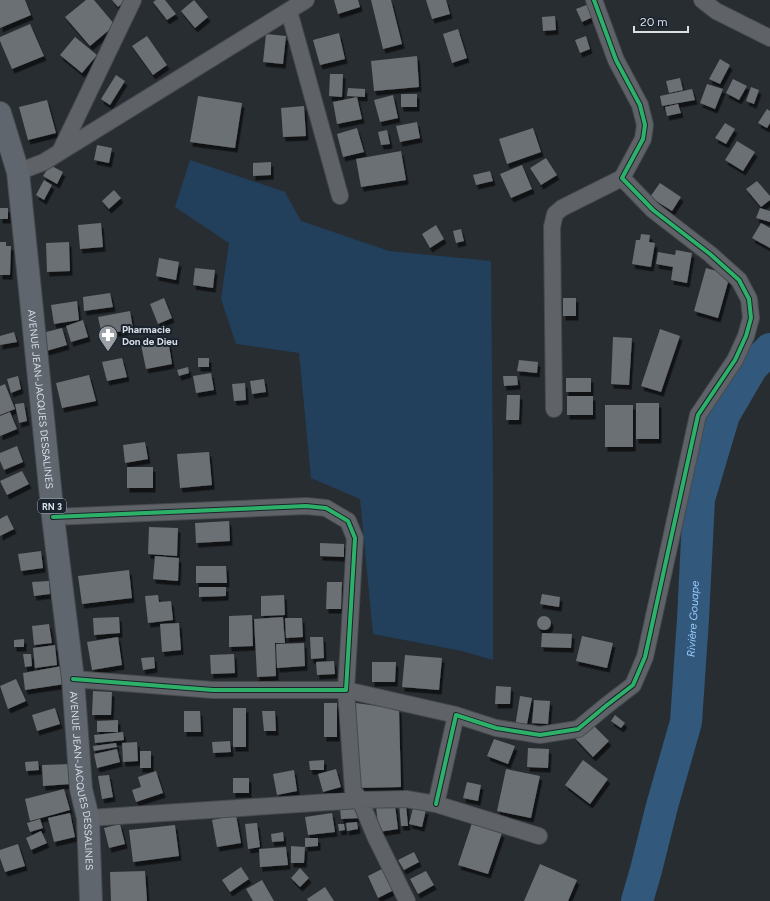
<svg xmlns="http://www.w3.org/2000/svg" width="770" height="901" viewBox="0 0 770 901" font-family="Figtree,sans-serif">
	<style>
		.green { fill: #223f5c }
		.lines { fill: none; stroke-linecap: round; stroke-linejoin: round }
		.river { stroke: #32587c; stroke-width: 32 }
		.building { fill: #6b6f73; filter: url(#shadow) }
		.minor-casing { stroke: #464a4f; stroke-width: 18 }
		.primary-casing { stroke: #464a4f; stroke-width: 24 }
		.minor { stroke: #5f6368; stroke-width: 16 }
		.primary { stroke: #5f666e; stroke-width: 22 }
		.cycleway-casing { stroke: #1a232d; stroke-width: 6 }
		.cycleway { stroke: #2db169; stroke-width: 4 }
		.labels { text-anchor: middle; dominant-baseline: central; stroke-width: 4; stroke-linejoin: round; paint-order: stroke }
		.shield { fill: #1a232d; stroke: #a0a7ae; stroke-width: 1 }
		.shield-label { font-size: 9px; font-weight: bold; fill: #d9dfe6 }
		.poi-label { font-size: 10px; font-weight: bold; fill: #d9dfe6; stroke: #1a232d; text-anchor: start }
		.street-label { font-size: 10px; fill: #d9dfe6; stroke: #1a232d }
		.water-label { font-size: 11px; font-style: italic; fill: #99cafc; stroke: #1a232d }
	</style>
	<defs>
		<filter id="shadow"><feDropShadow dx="2.5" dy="4.5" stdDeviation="0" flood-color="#0009"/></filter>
	</defs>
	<rect width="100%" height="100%" fill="#282d32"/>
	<path class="green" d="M190 160 285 192 301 221 389 251 491 261 493 477V660L462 651 373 634 360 499 311 478 299 353 236 344 221 299 229 243 175 207Z"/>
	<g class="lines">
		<path class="river" id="s1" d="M637 901 646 870 662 806 686 722 693 619 699 499 724 415 752 367 770 349"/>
	</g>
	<path class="building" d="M0 0H25L31 15 0 28Z
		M86 0H94L115 25 90 46 65 17Z
		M112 0H126L118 7Z
		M156 0H165L176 14 167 20 153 2Z
		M194 0 208 17 195 28 181 11Z
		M334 0H358L360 7 338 14Z
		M371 0H391L402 44 383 49Z
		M426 0H446L450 14 432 19Z
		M589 4 595 16 582 22 576 9Z
		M555 16 556 30 543 31 542 17Z
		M30 24 44 56 12 69 0 41V37Z
		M458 29 467 58 452 63 443 34Z
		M339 33 345 59 320 65 313 40Z
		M266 34 286 36 283 64 263 62Z
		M147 36 167 65 153 75 132 46Z
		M586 36 590 49 580 53 575 40Z
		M75 37 97 55 82 73 60 55Z
		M417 56 419 87 374 91 371 61Z
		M720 59 730 65 720 84 709 79Z
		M330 74H343L342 97 329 96Z
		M116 75 125 81 110 105 101 99Z
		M680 78 683 90 669 93 666 81Z
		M733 79 747 86 739 100 726 93Z
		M707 84 723 89 715 109 700 103Z
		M751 87 759 90 754 104 746 101Z
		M348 88 365 89V97L347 96Z
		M692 89 695 100 662 106 660 96Z
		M401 94H417V107H401Z
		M393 95 398 118 380 122 374 100Z
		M198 96 242 103 235 148 190 142Z
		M357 97 362 119 337 124 333 102Z
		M47 100 56 133 28 140 19 107Z
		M678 104 681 113 667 116 665 107Z
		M304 106 306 136 283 137 281 108Z
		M767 109 770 111V123L767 128 758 123Z
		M417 122 420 138 400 142 396 126Z
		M725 123 735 129 726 144 715 138Z
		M357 128 364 152 343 157 337 134Z
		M533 128 541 152 507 164 499 139Z
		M387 130 390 144 381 145 378 132Z
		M737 141 755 152 743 171 725 160Z
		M97 145 112 148 109 163 94 160Z
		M401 151 406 180 361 187 356 159Z
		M546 158 557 175 541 185 530 168Z
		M271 162V175L253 176V163Z
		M50 165 63 172 57 184 43 176Z
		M522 165 532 189 511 198 500 174Z
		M490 171 493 181 476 185 473 175Z
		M44 180 52 185 44 200 36 195Z
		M757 181 770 196V200L761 207 746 189Z
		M660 183 681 197 672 211 650 197Z
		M114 190 121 198 109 209 102 201Z
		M0 208H8V219H0Z
		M760 208 770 211V222L756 218Z
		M101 223 103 247 80 249 78 225Z
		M761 223 770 228V248L752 238Z
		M436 225 444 239 430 248 422 234Z
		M461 229 464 241 456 243 453 231Z
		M641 234 650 235 649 242 655 243 651 267 632 264 636 240H640Z
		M0 242H6V246H11L10 275H0Z
		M69 242 70 271 47 272 46 243Z
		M676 250 692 253 687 283 671 280 673 267 656 264 658 252 675 255Z
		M159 258 179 262 176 280 156 276Z
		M195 268 215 270 213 288 193 285Z
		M706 268 730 275 718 318 694 311Z
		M110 293 113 307 84 311 83 297Z
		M164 298 172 318 158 324 150 304Z
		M563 298H576V316H563Z
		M77 301 79 320 54 324 51 305Z
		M130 311 133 329 102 335 98 317Z
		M83 320 88 337 71 342 66 326Z
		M62 328 67 345 43 352 38 334Z
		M660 329 680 336 661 392 641 386Z
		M14 332 17 342 0 345V336Z
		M613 337 632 338 629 385 611 384Z
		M168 339 172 364 146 369 141 345Z
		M122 358 127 377 107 381 102 362Z
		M198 358H209V367H198Z
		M519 360 538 362 537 373 517 371Z
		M188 367 189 373 179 376 177 370Z
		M211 373 214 390 196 393 193 376Z
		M89 375 96 401 62 408 56 383Z
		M18 376 21 389 11 393 7 379Z
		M503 376H517L518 385 504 386Z
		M566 378H591V392H566Z
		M264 379 266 392 252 394 250 381Z
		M245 383 246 400 234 401 232 384Z
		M5 384 15 409 0 415V386Z
		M507 395H520L519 420H506Z
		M567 396H593V415H567Z
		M24 403 27 421 19 423 15 404Z
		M636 403H659V439H636Z
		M605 405H633V447H605Z
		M10 412 17 429 0 436V416Z
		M145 442 148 459 125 463 123 445Z
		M17 446 23 462 4 470 0 461V453Z
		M209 452 212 485 180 488 177 454Z
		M127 467H153V488H127Z
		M22 471 29 484 7 495 0 481Z
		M7 515 14 529 0 536V519Z
		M229 521 230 541 196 543 195 523Z
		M149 527 178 528 177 556 148 554Z
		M320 543 344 544V557L320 556Z
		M41 551 43 568 21 571 18 554Z
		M155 556 179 558 178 581 153 579Z
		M196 566H226L227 583H196Z
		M129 570 132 598 82 604 78 576Z
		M49 581 50 594 34 596 32 582Z
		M327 582H342L341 609H326Z
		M199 587H226V596L199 597Z
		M542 594 560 597 559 607 540 604Z
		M158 595 159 602 171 601 173 620 148 623 145 596Z
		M284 595 285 615 261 616V596Z
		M252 615 253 646 229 647V616Z
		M537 623a7 7 0 1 1 14 0a7 7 0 1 1-14 0Z
		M119 617 120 633 94 635 93 618Z
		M283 617 285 643H275L276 676 257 677 254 619Z
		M285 618H302L303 637 286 638Z
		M179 623 181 650 162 652 160 624Z
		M49 624 52 643 34 645 32 626Z
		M542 633 572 634 571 648 541 647Z
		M582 636 613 643 607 668 576 661Z
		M118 637 122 665 92 670 87 642Z
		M310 637H323L324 658 311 659Z
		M24 639V647H14V640Z
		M304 643 305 666 277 668 276 644Z
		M55 645 57 665 35 668 33 648Z
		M23 654H31L32 666 25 667Z
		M234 654 235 673 211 674 210 655Z
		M405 655 442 658 439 690 402 687Z
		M154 657 155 668 143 670 141 658Z
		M334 661 335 674 317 675 316 662Z
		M372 662H396L395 682H372Z
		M62 666 65 684 25 690 23 673Z
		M16 679 26 701 8 709 0 686Z
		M496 686 511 687 510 704H495Z
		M93 691 112 692 111 715H92Z
		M520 696 532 698 526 729 515 727Z
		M534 700 550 701 548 724 532 723Z
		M324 703H337V737H324Z
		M356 703 399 709 401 787 357 788Z
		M55 708 60 724 37 731 32 715Z
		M233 708H246V747H233Z
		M184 711H200L201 732H184Z
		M262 711H275L276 731H264Z
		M615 715 625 723 621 728 611 721Z
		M118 720V732H97V721Z
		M591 723 609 741 593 757 575 738Z
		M123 732 124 740 95 743 94 735Z
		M494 739 515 746 508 764 487 756Z
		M230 741 231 752 213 753 212 742Z
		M137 742 138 761 123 762 122 743Z
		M116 743 117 747 94 751 93 746Z
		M528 748 549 749 548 768 527 767Z
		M117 749 120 762 97 768 94 754Z
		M140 751H151V768H140Z
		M324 760V770H310L309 761Z
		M583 760 608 779 590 804 565 785Z
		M38 761 39 770 26 771 25 762Z
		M70 764 71 784 43 786 42 765Z
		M336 769 341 787 323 792 318 774Z
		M506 769 540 776 531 818 497 811Z
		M294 770 297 791 277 795 273 774Z
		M156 771 163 793 136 802 132 790 141 787 138 777Z
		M109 775 113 797 102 799 98 776Z
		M233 778H249V793H233Z
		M467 782 481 785 478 801 463 798Z
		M64 789 70 810 30 821 25 799Z
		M399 804H406L408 826H401Z
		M395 805 398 829 379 832 376 807Z
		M359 807 361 818 341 819 340 808Z
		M413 808 426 810 422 827 409 824Z
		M70 813 75 837 54 842 48 818Z
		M332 813 335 832 308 835 305 817Z
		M236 815 241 843 217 847 212 820Z
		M40 819 43 828 30 832 27 823Z
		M357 822 358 829 347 831 346 823Z
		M257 823 260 847 248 849 245 824Z
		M472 823 502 833 488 874 458 865Z
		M120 824 125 844 109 848 104 828Z
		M338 824H344L345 830 339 831Z
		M175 825 179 856 133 862 129 830Z
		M41 831 47 843 31 850 26 838Z
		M283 832 284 841 272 842 271 834Z
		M305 838H318V846L305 847 304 863H291V846L305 847Z
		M18 844 25 866 5 872 0 858V850Z
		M286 847 288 865 260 867 259 849Z
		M414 852 419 862 404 870 398 860Z
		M540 864 577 880 568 901H524Z
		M241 867 249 879 230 892 222 880Z
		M300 868 309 878 300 887 291 878Z
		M384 868 394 890 378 898 368 876Z
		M145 871 147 901H111L110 872Z
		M426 871 434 885 418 894 410 879Z
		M262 880 274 901H253L246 889Z
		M325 887 334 901H308L307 899Z"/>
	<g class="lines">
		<defs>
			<path id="minor" d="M702 0 716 11 770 38
				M289 11 340 196
				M60 152 133 0
				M18 172 44 162 60 152 306 0
				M554 409 552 227 555 214 562 208 622 178
				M53 517 306 506 326 508 348 521 355 538 346 690H213L73 679
				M436 804 456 715 496 728 540 735 578 729 607 705 633 685 645 657 698 415 735 360 746 336 751 318 749 299 739 280 710 254 653 210 622 178 643 139 645 125 640 105 616 60 594 0
				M88 818 360 800 406 799 436 804 539 836
				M407 901 375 836 360 800 353 790 346 690 456 715"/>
			<g id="primary">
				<path id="s2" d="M0 113 18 172 53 517 73 679 81 789 88 818 91 901"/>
			</g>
		</defs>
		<use href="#minor" class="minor-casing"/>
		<use href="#primary" class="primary-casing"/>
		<use href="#minor" class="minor"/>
		<use href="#primary" class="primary"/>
		<defs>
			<path id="cycleway" d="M53 517 306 506 326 508 348 521 355 538 346 690H213L73 679
				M436 804 456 715 496 728 540 735 578 729 607 705 633 685 645 657 698 415 735 360 746 336 751 318 749 299 739 280 710 254 653 210 622 178 643 139 645 125 640 105 616 60 594 0"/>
		</defs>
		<use href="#cycleway" class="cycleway-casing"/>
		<use href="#cycleway" class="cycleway"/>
	</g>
	<defs>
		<symbol id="pharmacy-pin" viewBox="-11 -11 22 30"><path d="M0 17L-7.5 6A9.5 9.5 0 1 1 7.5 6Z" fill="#9ba1a7" stroke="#1a232d"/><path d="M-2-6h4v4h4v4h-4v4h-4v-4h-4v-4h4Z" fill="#fff"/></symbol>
	</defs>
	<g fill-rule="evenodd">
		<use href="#pharmacy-pin" x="97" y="324" width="22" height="30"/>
	</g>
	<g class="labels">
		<rect class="shield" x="38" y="499" width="28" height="14" rx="3"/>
		<g class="shield-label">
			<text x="52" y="506">RN 3</text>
		</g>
		<g class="poi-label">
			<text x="122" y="329">Pharmacie<tspan x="122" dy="12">Don de Dieu</tspan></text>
		</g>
		<g class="street-label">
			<text stroke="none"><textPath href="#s2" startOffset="290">AVENUE JEAN-JACQUES DESSALINES</textPath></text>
			<text stroke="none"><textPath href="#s2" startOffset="674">AVENUE JEAN-JACQUES DESSALINES</textPath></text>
		</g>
		<g class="water-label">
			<text stroke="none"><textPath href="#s1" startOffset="289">Rivière Gouape</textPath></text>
		</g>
	</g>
	<path d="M634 26v6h54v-6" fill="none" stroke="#d9dfe6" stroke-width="2"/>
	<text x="640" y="26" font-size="12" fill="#d9dfe6" stroke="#1a232d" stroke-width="3" paint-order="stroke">20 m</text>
</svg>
